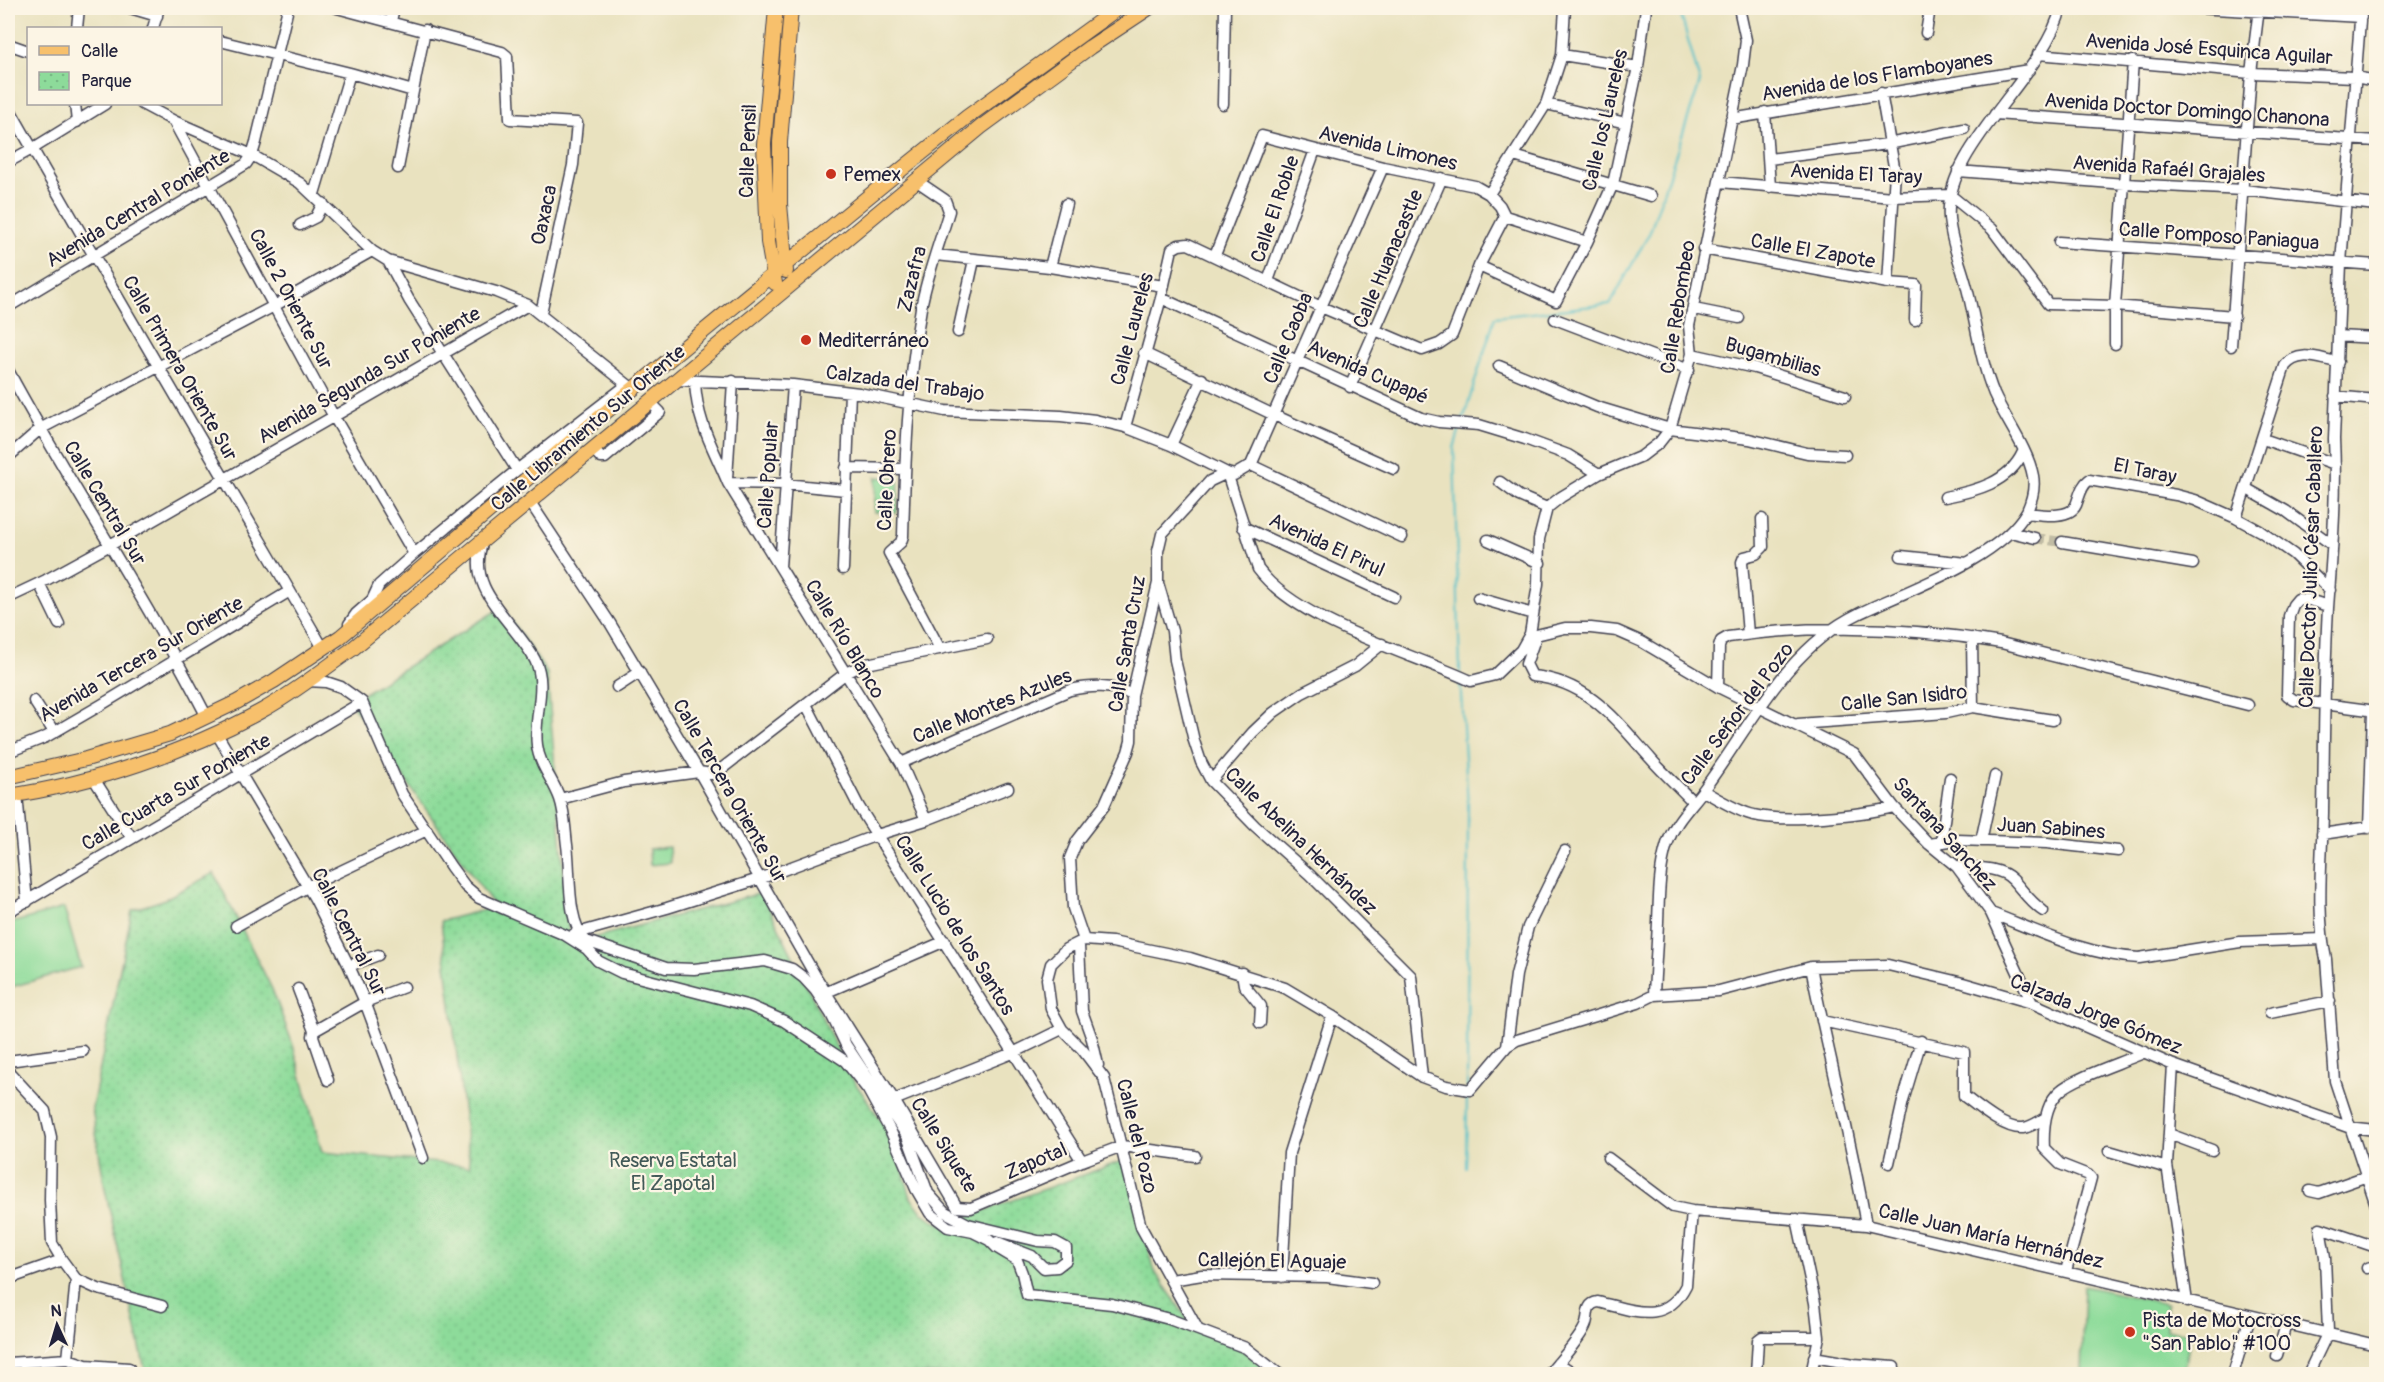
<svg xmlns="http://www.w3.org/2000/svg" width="2384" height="1382" viewBox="0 0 2384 1382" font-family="Pangolin,sans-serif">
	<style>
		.park { fill: url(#park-dots); stroke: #587e6a; stroke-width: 1.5 }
		.pitch { fill: #8ddb9a; stroke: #587e6a; stroke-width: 1.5 }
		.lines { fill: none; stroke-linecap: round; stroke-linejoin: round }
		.stream { stroke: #52c0ca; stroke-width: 2 }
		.minor-tunnel { stroke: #c1bca5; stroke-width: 10; stroke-dasharray: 10 5; stroke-linecap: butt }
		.minor-casing { stroke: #403f4f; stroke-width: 13 }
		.major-casing { stroke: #403f4f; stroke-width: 16 }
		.minor { stroke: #fff; stroke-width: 10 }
		.major { stroke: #f7c06c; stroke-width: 14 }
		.poi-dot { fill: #c8321e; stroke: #fcf5e5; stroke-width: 2 }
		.labels { text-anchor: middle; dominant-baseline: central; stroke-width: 4.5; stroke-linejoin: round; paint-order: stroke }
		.street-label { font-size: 20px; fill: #22223b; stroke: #fcf5e5 }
		.poi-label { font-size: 20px; fill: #22223b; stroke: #fcf5e5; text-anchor: start }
		.park-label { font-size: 20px; fill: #425a58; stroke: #fcf5e5 }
	</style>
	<defs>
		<pattern id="park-dots" width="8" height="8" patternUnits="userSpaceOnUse" patternTransform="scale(1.5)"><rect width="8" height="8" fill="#8ddb9a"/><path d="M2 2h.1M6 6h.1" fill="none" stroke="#79bc86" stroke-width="1.8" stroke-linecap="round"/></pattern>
	</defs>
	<rect width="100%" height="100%" fill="#fcf5e5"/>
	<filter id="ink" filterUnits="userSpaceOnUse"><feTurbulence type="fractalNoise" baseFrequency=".0167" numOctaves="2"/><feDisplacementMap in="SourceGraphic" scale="12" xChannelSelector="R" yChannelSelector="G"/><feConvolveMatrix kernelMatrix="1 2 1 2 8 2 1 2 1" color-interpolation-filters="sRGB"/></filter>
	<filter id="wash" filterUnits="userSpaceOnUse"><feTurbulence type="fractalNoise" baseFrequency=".008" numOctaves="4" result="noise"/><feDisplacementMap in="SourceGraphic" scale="24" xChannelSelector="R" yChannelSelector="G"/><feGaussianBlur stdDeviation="1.35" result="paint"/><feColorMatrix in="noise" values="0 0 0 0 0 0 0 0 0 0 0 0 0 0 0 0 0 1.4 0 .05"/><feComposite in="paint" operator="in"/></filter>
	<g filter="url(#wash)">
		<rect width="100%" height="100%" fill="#e9e2bf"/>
		<path class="park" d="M502 607 547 673 570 944 762 893 851 1077 888 1130 898 1153 911 1198 922 1212 934 1221 944 1225 1125 1160 1155 1272 1193 1327 1234 1344 1275 1374H146L105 1189 92 1108 132 910 163 900 214 873 272 989 293 1045 322 1152 470 1166 441 921 495 907 350 702Z"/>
		<path class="pitch" d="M876 477 899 479 897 513 874 512Z
			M669 847 670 863 650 865 649 849Z
			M64 908 81 967 8 988V924Z
			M2084 1286 2167 1304 2166 1329 2191 1334 2183 1374H2081Z"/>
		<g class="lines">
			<path class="stream" d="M1463 420 1495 317 1610 304 1650 232 1700 82 1679 8
				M1460 673 1454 448 1460 428
				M1460 679 1468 805 1467 1087
				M1466 1168 1467 1093"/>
		</g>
	</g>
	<g filter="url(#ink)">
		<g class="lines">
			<path class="minor-tunnel" d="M2035 538 2062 542"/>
			<defs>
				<path id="minor" d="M130 8 157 16
					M337 8 502 52 507 56 510 119 577 123 573 165 541 313
					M2196 8 2361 17
					M2361 8 2341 263 2334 439C2337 495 2332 552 2328 608 2324 676 2324 745 2323 813 2322 861 2316 912 2326 959L2335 1081 2376 1205
					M391 21 394 8
					M77 28 79 8
					M153 28 159 8
					M1926 33 1930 8
					M220 41 350 73 413 91
					M8 44 28 51
					M2038 54 2251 73 2355 77 2376 81
					M1562 55 1638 67
					M1881 93 1895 172 1888 283
					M75 104 77 122
					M142 104 174 121 252 155 300 183 372 251 388 261 496 292 528 305 633 389
					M1223 104 1225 8
					M1546 104 1626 123
					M8 106C111 288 218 467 323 648
					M1765 112 1770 187
					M1995 114 2376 141
					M1731 119 2029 70
					M174 122 333 415 414 554
					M1514 156 1651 196
					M1769 159 1888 144 1964 129
					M8 162 32 149 105 104
					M398 168 425 30
					M1958 171 2125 184 2243 190 2376 205
					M917 181 945 200 949 211C940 242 927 275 921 308 908 383 905 460 903 536L901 542 889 553 940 649
					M1720 182 1893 197 1950 195 1992 229 2048 304 2115 306 2234 316
					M314 194 350 73
					M1489 194 1546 104 1562 55 1565 8
					M1505 216 1587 242
					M300 225 316 217 323 203
					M2059 242 2376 265
					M1703 249 1888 283 1916 285 1915 320
					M936 255 1050 267 1163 286
					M388 261 409 300 517 470
					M1479 266 1556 301 1587 242 1613 184 1638 67 1646 8
					M1050 267 1066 204
					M1268 281 1315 150
					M1161 298 1421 418 1439 422 1479 425 1525 439 1568 455 1599 474
					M8 307 246 164 252 155 256 142 288 8
					M1694 309 1739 318
					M1555 319 1689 370
					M958 332 974 260
					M2338 336 2376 338
					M2115 344V306L2133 61
					M2231 346 2251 73 2259 8
					M1144 353 1274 415 1394 469
					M1692 354 1755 368 1845 396
					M1499 366 1597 407 1670 429 1749 439 1807 453 1845 455
					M8 370C71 487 146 598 207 717
					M676 380 793 385 859 393 945 411 1061 416 1095 420 1125 427 1171 445 1227 473 1234 475 1251 465 1383 167
					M695 382C697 423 713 447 728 483L901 763 926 820
					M1350 387 1442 178
					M2335 396 2376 400
					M1125 427 1161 298 1172 249 1179 245 1188 244 1321 307 1422 350 1439 344 1452 335 1479 266 1505 216 1500 206 1489 194 1475 186 1383 167 1262 136 1215 255
					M2263 439 2335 464
					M1171 445 1202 379
					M594 450 601 458H605L660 412 650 402
					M8 457 40 429 274 306 372 251
					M1251 465 1402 537
					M846 468 904 469
					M1227 473 1258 569C1297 622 1411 653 1471 681L1495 675 1521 650 1530 634 1538 584 1539 539 1547 508 1561 497 1599 474 1642 456 1659 443 1670 429 1692 354 1689 326 1743 65 1746 40 1739 8
					M727 479 733 381
					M1500 482 1519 496 1547 508
					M728 483 785 484 845 490
					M2247 489 2286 511 2331 544
					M1945 497C1975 491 2009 483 2023 452
					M530 502 610 623 699 772 816 977 894 1100 957 1207 971 1208 1082 1161 1122 1146 1195 1156
					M2026 513C2039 514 2069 520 2076 505 2080 495 2081 486 2089 480L2176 495 2195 500 2236 518 2260 531 2293 554 2330 590
					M2236 518 2285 366C2299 349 2319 359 2338 362
					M1243 527 1394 597
					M2010 532 2035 538
					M1488 540 1540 563
					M483 541C464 590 514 620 535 660 548 686 533 717 537 745 539 765 554 781 560 799 565 813 565 830 567 845 571 873 566 921 586 941L666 968 694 969 765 961 792 969 804 978 815 990 831 1014 846 1045 907 1136 928 1193 945 1212 968 1224 1038 1241 1055 1242 1066 1248V1260L1057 1267 1044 1268 1032 1256 997 1242
					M2062 542 2193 564
					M1901 556 1967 563
					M780 567 793 385
					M843 569 850 392
					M39 583 59 624
					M1158 583 1172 631 1175 660 1194 741 1201 762 1211 781 1255 826 1309 874 1411 976 1422 1077
					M8 598 46 580 110 545 528 305
					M1478 598 1533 614
					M2328 606 2309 600 2298 599 2293 605 2289 616 2287 695 2294 700 2376 711
					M349 624 356 614 372 600 379 585 414 554 517 470 627 385
					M1530 634 1536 635 1565 628H1591L1617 631 1642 642 1718 687 1854 754 1894 807 1929 844 1957 867 1991 913 2032 1003
					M1748 634 1742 562 1744 557 1756 554 1763 547 1762 519
					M1536 636 1526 664 1532 676C1588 681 1616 720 1651 759 1664 774 1679 787 1693 802
					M1972 638 1973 707
					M307 681 326 682 341 687 362 702 402 794 451 867 465 886 479 898 565 935 587 949 598 961 622 973 750 1006 784 1021 845 1061 868 1090 891 1132 916 1189 930 1213 948 1227 973 1232 989 1240 997 1248 1017 1260 1022 1273 1027 1295 1112 1304 1169 1319 1246 1348 1279 1374
					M617 687 640 672
					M1718 687 1719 647 1721 641 1728 637C1818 624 1912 627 2001 643L2248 705
					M34 701 54 732
					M806 704 859 807 1082 1161
					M1798 724 1946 713 1973 707 2053 720
					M217 734 315 899 349 966 365 1002 423 1158
					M8 752 46 737 101 705 290 591
					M901 763 1070 690C1091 686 1112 684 1132 695
					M94 779 131 837
					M1211 781 1253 732 1273 713 1302 693 1355 666 1382 644
					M1703 791C1719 799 1736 811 1754 815 1785 823 1861 815 1894 807
					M17 794 27 902
					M560 799 624 782 699 772 712 774 720 770 846 673 862 665 987 639
					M2369 828 2373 711
					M2322 834 2376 826
					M1981 841 1995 776
					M1941 842 1950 778
					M1929 844 1957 840 2047 843 2118 851
					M1957 867C1974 868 2000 866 2013 880 2023 891 2030 902 2043 911
					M8 912 362 702
					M1991 913C2040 932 2086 955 2139 958L2240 942 2322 939
					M236 926 307 887 427 830
					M574 934 667 908 759 879 877 835 926 820 1008 788
					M1084 940 1112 942 1190 958 1285 988 1332 1016 1422 1077 1446 1086 1470 1090 1507 1046 1517 1040 1638 1003 1654 995C1655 970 1657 946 1658 922 1659 896 1659 869 1667 844 1675 821 1690 808 1704 789 1750 727 1786 649 1858 614 1907 590 1999 560 2027 511 2032 500 2035 487 2033 476 2028 449 2005 419 1994 394 1980 360 1976 323 1967 288 1961 264 1951 243 1949 218 1943 148 2044 77 2061 8
					M1084 940 1073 908 1070 858 1077 841 1104 806 1128 752 1131 741 1132 695 1158 583V551L1162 534 1210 481 1227 473
					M1084 940 1066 949 1051 964 1047 979 1051 1009 1062 1029 1082 1049 1104 1078 1141 1227 1197 1328
					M1079 945 1082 1011 1092 1039 1098 1065
					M349 966 378 955
					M1811 967C1828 1054 1851 1138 1866 1225
					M1242 973 1244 985 1261 1006 1260 1023
					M298 989 314 1031 313 1036 328 1080
					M827 992 945 941
					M1654 995 1719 991 1811 967 1888 965 1963 983 2032 1003 2173 1065 2348 1127 2376 1130
					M2270 1013 2330 1001
					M1822 1021 1964 1052V1096C1977 1106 2005 1130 2023 1128 2031 1127 2038 1122 2045 1118
					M314 1031 365 1002 404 987
					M1507 1046 1516 975 1528 927 1565 851
					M8 1061 83 1051
					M2173 1065 2167 1165 2187 1302
					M8 1071 45 1111 51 1137 50 1200 52 1243 62 1260 76 1279 98 1289 162 1306
					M894 1100 1015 1052 1062 1029
					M2169 1134 2212 1150
					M2109 1151 2164 1167 2167 1165
					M1608 1158 1673 1207 1692 1211 1866 1225 2376 1345
					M1889 1163 1903 1101 1921 1041
					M2310 1191 2319 1193 2367 1176
					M1797 1219 1815 1303 1819 1337 1811 1374
					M2367 1268 2376 1266
					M2066 1271 2091 1178 2088 1175 2060 1164 2044 1148C2043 1129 2045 1104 2060 1091 2075 1077 2124 1062 2145 1052
					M1282 1277 1289 1153 1332 1016
					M8 1279 62 1260
					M1171 1280 1202 1275 1327 1277 1372 1283
					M2277 1356 2286 1324
					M1814 1357 1854 1364 1894 1367
					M68 1359 76 1279
					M8 1363 68 1359 86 1365 129 1368
					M1558 1363 1575 1374
					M1549 1374C1558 1363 1582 1337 1586 1324 1589 1315 1585 1304 1598 1302 1632 1310 1666 1326 1686 1285L1692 1211
					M1756 1374 1758 1340 1762 1337H1819
					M2233 1374 2250 1317
					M2308 1374 2328 1332 2325 1257 2320 1228 2376 1247"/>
				<path id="major" d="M786 271 780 204V142L791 8
					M775 283 768 242 764 144 776 8
					M8 777 86 759 170 734 237 702 274 681 340 637 633 389 907 165 967 117 1118 8
					M8 796C92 784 189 751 263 710 294 693 322 670 351 650L981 127 1090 47 1149 8"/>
			</defs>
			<use href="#minor" class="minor-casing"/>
			<use href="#major" class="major-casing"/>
			<use href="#minor" class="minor"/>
			<use href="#major" class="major"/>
		</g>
	</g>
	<g class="poi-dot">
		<circle cx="831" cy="174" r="6"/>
		<circle cx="806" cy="340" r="6"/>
		<circle cx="2130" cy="1332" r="6"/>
	</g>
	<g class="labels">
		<g class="street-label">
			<text transform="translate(2209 49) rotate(4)">Avenida José Esquinca Aguilar</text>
			<text transform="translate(1877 76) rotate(-9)">Avenida de los Flamboyanes</text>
			<text transform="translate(2187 110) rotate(4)">Avenida Doctor Domingo Chanona</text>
			<text transform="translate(1605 120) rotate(-77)">Calle los Laureles</text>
			<text transform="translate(1388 148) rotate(13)">Avenida Limones</text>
			<text transform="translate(748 151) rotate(-88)">Calle Pensil</text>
			<text transform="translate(2169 169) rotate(4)">Avenida Rafaél Grajales</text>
			<text transform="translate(1856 174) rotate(3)">Avenida El Taray</text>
			<text transform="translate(138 208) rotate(-31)">Avenida Central Poniente</text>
			<text transform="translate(1275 209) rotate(-71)">Calle El Roble</text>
			<text transform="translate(544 215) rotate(-78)">Oaxaca</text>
			<text transform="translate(2219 236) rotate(4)">Calle Pomposo Paniagua</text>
			<text transform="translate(1813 251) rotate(10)">Calle El Zapote</text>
			<text transform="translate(1388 259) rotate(-67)">Calle Huanacastle</text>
			<text transform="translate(912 279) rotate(-76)">Zazafra</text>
			<text transform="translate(291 299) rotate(62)">Calle 2 Oriente Sur</text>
			<text transform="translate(1678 307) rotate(-81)">Calle Rebombeo</text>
			<text transform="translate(1132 329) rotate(-75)">Calle Laureles</text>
			<text transform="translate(1288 338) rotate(-67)">Calle Caoba</text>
			<text transform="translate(1773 357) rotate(16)">Bugambilias</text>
			<text transform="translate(180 368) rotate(60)">Calle Primera Oriente Sur</text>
			<text transform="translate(1368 372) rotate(24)">Avenida Cupapé</text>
			<text transform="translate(369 375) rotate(-30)">Avenida Segunda Sur Poniente</text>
			<text transform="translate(905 383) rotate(8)">Calzada del Trabajo</text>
			<text transform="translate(588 428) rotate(-40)">Calle Libramiento Sur Oriente</text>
			<text transform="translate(2145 471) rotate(12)">El Taray</text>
			<text transform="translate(768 475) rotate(-86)">Calle Popular</text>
			<text transform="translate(887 480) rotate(-87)">Calle Obrero</text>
			<text transform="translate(105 503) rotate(59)">Calle Central Sur</text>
			<text transform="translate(1327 545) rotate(25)">Avenida El Pirul</text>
			<text transform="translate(2311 567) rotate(-88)">Calle Doctor Julio César Caballero</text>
			<text transform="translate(845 639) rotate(59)">Calle Río Blanco</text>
			<text transform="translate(1127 644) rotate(-80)">Calle Santa Cruz</text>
			<text transform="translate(141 659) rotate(-30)">Avenida Tercera Sur Oriente</text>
			<text transform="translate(1904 698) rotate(-6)">Calle San Isidro</text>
			<text transform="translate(992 706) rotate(-22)">Calle Montes Azules</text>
			<text transform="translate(1737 714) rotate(-53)">Calle Señor del Pozo</text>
			<text transform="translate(730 791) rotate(60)">Calle Tercera Oriente Sur</text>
			<text transform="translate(176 792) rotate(-30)">Calle Cuarta Sur Poniente</text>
			<text transform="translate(2051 828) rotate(4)">Juan Sabines</text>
			<text transform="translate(1945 834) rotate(48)">Santana Sanchez</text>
			<text transform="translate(1301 841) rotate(44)">Calle Abelina Hernández</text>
			<text transform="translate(955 925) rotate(58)">Calle Lucio de los Santos</text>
			<text transform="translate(349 932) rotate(63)">Calle Central Sur</text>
			<text transform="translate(2096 1014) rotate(22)">Calzada Jorge Gómez</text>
			<text transform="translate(1137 1136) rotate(76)">Calle del Pozo</text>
			<text transform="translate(944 1145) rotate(58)">Calle Siquete</text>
			<text transform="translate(1036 1161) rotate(-23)">Zapotal</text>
			<text transform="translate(1991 1236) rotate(13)">Calle Juan María Hernández</text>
			<text transform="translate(1272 1261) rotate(1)">Callejón El Aguaje</text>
		</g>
		<g class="poi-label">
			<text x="843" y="174">Pemex</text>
			<text x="818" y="340">Mediterráneo</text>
			<text x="2142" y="1320">Pista de Motocross<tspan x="2142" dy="23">"San Pablo" #100</tspan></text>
		</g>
		<g class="park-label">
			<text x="673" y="1160">Reserva Estatal<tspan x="673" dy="23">El Zapotal</tspan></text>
		</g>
	</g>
	<rect width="2384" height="1382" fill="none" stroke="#fcf5e5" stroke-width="30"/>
	<rect x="27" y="27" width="195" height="78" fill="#fcf5e5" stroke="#a5a1a1" stroke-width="1.5"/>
	<rect x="39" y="46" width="30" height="9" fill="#f7c06c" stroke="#a5a1a1" stroke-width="1.5"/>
	<text x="81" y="57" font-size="18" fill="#22223b">Calle</text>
	<rect x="39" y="72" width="30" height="18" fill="url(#park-dots)" stroke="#a5a1a1" stroke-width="1.5"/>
	<text x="81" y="87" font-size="18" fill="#22223b">Parque</text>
	<g transform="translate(57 1325) rotate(356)" stroke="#fcf5e5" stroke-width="4.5" paint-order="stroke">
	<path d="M0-4.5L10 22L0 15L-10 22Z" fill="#22223b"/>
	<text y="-9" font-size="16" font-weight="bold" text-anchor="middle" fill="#22223b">N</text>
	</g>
</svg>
